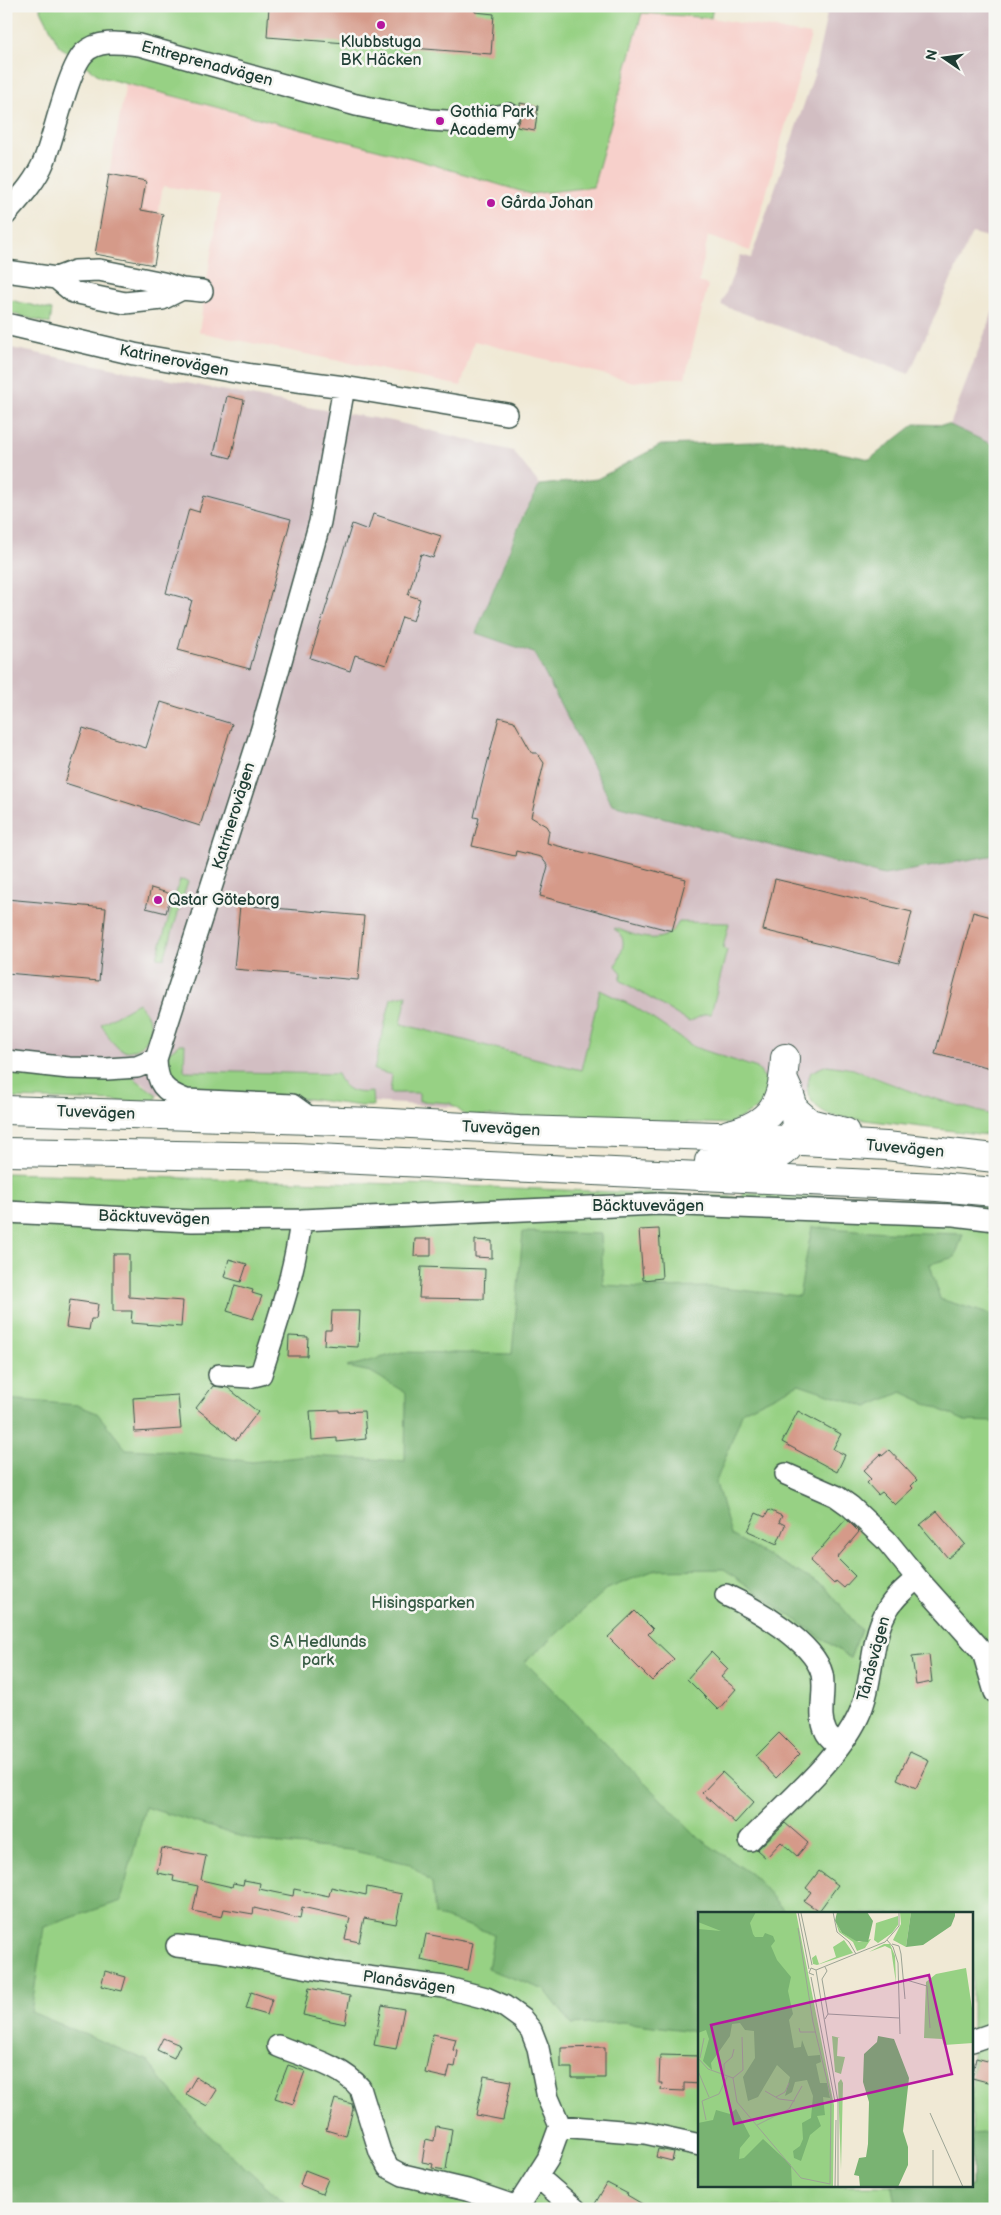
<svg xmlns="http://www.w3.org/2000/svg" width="1001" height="2215" viewBox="0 0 1001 2215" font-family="'Balsamiq Sans',sans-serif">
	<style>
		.built { fill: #f7d0cb }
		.industrial { fill: #d2bec2 }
		.green { fill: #97d184; stroke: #5b875c; fill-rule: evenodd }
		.forest { fill: #79b372; stroke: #4c7853 }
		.building { fill: #d59a89 }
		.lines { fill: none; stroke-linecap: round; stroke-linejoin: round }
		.minor-casing { stroke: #3e574c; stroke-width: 24 }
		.secondary-casing { stroke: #3e574c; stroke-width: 30 }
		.minor { stroke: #fff; stroke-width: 21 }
		.secondary { stroke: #fff; stroke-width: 28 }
		.poi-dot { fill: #b5179e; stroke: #f6f6f2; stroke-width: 2 }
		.labels { text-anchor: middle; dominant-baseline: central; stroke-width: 5; stroke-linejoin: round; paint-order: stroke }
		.poi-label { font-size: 16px; fill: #1f3d34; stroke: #f6f6f2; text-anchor: start }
		.street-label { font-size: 16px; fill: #1f3d34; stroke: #f6f6f2 }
		.park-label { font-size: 16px; fill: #375b44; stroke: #f6f6f2 }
		.inset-road { fill: none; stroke: #9ca495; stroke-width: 1 }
		.view { fill: #b5179e; fill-opacity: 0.15; stroke: #b5179e; stroke-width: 2.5 }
		.inset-edge { fill: none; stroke: #1f3d34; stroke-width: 2.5 }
	</style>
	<rect width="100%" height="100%" fill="#f6f6f2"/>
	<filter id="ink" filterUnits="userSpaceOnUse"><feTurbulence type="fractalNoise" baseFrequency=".02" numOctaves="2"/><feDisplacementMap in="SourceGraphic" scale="10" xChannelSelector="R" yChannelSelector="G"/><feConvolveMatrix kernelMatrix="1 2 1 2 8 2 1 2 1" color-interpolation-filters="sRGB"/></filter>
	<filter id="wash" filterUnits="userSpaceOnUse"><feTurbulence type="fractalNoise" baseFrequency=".0096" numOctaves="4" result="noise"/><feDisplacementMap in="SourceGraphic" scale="20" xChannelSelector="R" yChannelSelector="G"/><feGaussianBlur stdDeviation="1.12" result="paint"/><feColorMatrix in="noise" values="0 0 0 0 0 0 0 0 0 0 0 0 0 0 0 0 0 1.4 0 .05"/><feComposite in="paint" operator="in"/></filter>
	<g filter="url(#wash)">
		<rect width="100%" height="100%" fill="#f0e9d5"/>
		<path class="built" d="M642 13 711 18 811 35 750 251 708 236 699 282 708 285 685 378H661L634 382 474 341 461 386 199 332 220 195 163 186 158 213 141 210 146 181 109 174 126 83 411 158 530 194 592 187Z"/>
		<path class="industrial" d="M767 6H995V213L987 237 972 233 909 374 721 305 741 255 751 258 814 75 827 14Z
			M995 306V446L950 425Z
			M6 347 301 406 392 421 513 451 540 485 522 516 476 633 534 653 612 804 995 855V1116L915 1093 871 1075 806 1087 807 1092 771 1091 657 1120 371 1102 157 1095 142 1082 6 1071Z"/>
		<path class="green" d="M39 6H713L711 18 642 13 593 187 530 194 411 158 101 77 59 46Z
			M6 299 52 310 50 324 6 312Z
			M180 880 188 881 164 959 157 957Z
			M679 922 729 923 723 948 727 950 711 1014H705L689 1022 620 980 622 973 616 966C621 952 630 939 614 929L615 928C638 936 663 949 679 922Z
			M600 990 635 1007 694 1047 757 1068 768 1082 770 1090 765 1104 730 1124 465 1115 450 1103 419 1101V1093H390L392 1075 374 1070 391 998 407 995 401 1024 581 1070Z
			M138 1003C144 1010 150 1017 151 1027 151 1043 130 1058 117 1047 110 1041 106 1031 101 1024Z
			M180 1044H185L184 1071 337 1074C345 1091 354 1094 372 1092L373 1106H361L309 1099 192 1094C174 1084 162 1074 169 1052Z
			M827 1065 853 1069 915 1093 995 1116V1136L832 1116C811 1106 802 1094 811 1072Z
			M6 1071 131 1076 157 1095 155 1101 151 1102 6 1098Z
			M6 1173 436 1185 743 1197V1192L995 1205V2209H6ZM700 1914H972V2186H700Z"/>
		<path class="forest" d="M915 424 950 425 995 446V855L884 875 612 804 534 653 476 633 523 516 540 485 597 479 661 445 783 441 870 459Z
			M812 1227 887 1232 963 1234 955 1257 930 1264 940 1299 995 1316V1422L965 1421 902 1392 867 1407 799 1384 743 1411 716 1482 731 1535 825 1587 861 1630 850 1658 724 1569 655 1570 607 1589 525 1662 700 1839 754 1876 787 1914H700V2032L622 2022 572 2025 545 1990 488 1969 494 1934 435 1915 432 1883 410 1864 350 1850 260 1842 145 1807 121 1901 44 1927 31 2012 146 2060 203 2130 292 2209H6V1399L77 1405 97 1413 126 1449 183 1452 252 1462 308 1456 405 1461 406 1393 371 1372 347 1367 402 1352 512 1354 523 1232 601 1234 603 1285 654 1288 710 1287 799 1296Z
			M995 2132V2209H897L893 2189 890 2186H972V2134Z"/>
		<g id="blocks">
			<path class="building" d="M269 6H475V12L494 14 491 54 267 37Z
				M520 103 538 106 535 130 517 127 521 118Z
				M109 174 146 181 141 210 163 214 154 265 95 254Z
				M227 396 244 400 231 458 214 454Z
				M204 496 291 519 250 669 178 650 192 600 166 593 189 509 199 512Z
				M373 514 441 536 433 558 421 554 408 595 420 599 413 621 402 617 386 665 355 655 350 671 310 658 352 524 368 530Z
				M161 702 232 724 200 826 65 783 83 728 146 748Z
				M499 717 514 721 532 753H537L544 763 531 817 546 826 549 831 547 843 686 879 672 931 540 896 548 866 541 857 516 851 515 856 472 846 479 818 474 817 476 808Z
				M775 879 912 912 899 963 763 930Z
				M151 888 171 894 166 913 146 908Z
				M6 899 106 908 99 981 6 973Z
				M240 905 364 916 358 980 234 969Z
				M973 912 995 918V1069L935 1054Z
				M659 1229 662 1278 643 1280 639 1230Z
				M415 1239H431V1256H414Z
				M475 1240 492 1241V1258L475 1257Z
				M113 1254H129V1297L183 1301 181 1327 131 1323 132 1311H113Z
				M229 1259 247 1264 241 1282 224 1277Z
				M421 1267 485 1269 484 1299 419 1298Z
				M235 1285 253 1290 252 1293 262 1296 253 1319 227 1311Z
				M70 1300 98 1304 96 1319H91L89 1330 66 1327Z
				M332 1311H360L358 1347 324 1345 325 1330H331Z
				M289 1336 308 1337 307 1356H288Z
				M213 1386 228 1388 258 1412 236 1440 196 1408Z
				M178 1395 181 1429 135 1432 133 1398Z
				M339 1410V1412L364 1411 366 1439 337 1442V1438L312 1440 310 1411Z
				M798 1411 841 1434 833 1449 845 1455 837 1472 782 1442Z
				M889 1450 917 1480 911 1486 913 1488 895 1505 882 1492 878 1495 867 1483 871 1479 863 1471 881 1454 882 1456Z
				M769 1510 782 1516 779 1522 785 1525 777 1544 748 1531 756 1513 765 1517Z
				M937 1511 965 1544 948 1558 920 1525Z
				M846 1519 859 1532 837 1558 855 1576 844 1588 836 1581 834 1584 810 1561Z
				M635 1611 653 1629 648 1634 674 1659 652 1681 608 1637Z
				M711 1652 728 1669 721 1677 736 1689 718 1710 687 1679Z
				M929 1655 932 1682 916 1685 912 1657Z
				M779 1733 800 1754 776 1778 756 1756Z
				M910 1752 929 1761 916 1788 897 1779Z
				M722 1772 754 1802 735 1823 702 1793Z
				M785 1823 808 1843 797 1856 781 1842 766 1858 757 1850Z
				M162 1848 206 1856 201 1880 232 1887 233 1883 243 1885 244 1880 260 1883 259 1889 293 1896 294 1889 329 1896 331 1887 366 1895 367 1887 402 1894 396 1924 364 1918 359 1942 345 1939 350 1918 302 1907 300 1919 254 1908 253 1914 224 1909 222 1917 193 1911 198 1886 173 1881 174 1876 157 1873Z
				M819 1871 838 1885 819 1911 804 1901 811 1892 806 1888Z
				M426 1934 473 1943 468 1970 421 1960Z
				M105 1971 126 1977 122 1991 101 1986Z
				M309 1988 350 1996 345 2024 303 2015Z
				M251 1992 272 1999 267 2015 246 2009Z
				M382 2005 404 2009 396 2049 374 2045Z
				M433 2034 456 2039 453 2050 458 2051 455 2067 450 2066 447 2078 425 2073Z
				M163 2038 180 2045 174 2058 157 2050Z
				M605 2047V2078H572V2068H561V2048Z
				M660 2055 700 2056V2084L684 2083V2091L661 2090 662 2083H659Z
				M976 2058 995 2063V2084L972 2078Z
				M288 2065 305 2071 293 2104 275 2098Z
				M484 2076 511 2081 503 2120 476 2115Z
				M196 2077 217 2090 207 2106 186 2094Z
				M335 2099 352 2104 353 2109 346 2136 326 2130Z
				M436 2126 452 2129 446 2170 432 2168 433 2164 422 2162 426 2139 434 2141Z
				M658 2149 674 2152 672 2161 656 2157Z
				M305 2170 328 2179 322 2194 300 2185Z
				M607 2183 628 2194 627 2195 651 2209H592Z"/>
		</g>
	</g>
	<g filter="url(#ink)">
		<use href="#blocks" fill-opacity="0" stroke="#3e574c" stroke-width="1"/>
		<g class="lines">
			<defs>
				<path id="minor" d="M6 214C20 198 36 181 44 161 54 137 68 69 84 53 98 39 121 43 139 45L356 105 430 120 462 122 509 114
					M6 271 56 278 75 271 99 270 163 283 182 289 202 291
					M56 278 73 292 125 303 162 299 182 289
					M6 324 134 354 252 375 344 387 507 414
					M6 1061 69 1068 107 1069 137 1067 156 1059
					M313 1120 292 1105 186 1100C163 1091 157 1084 156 1059L261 732 320 522 344 387
					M6 1212 192 1221 301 1220 658 1204 954 1215 995 1220
					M219 1375 249 1377 261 1374C277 1323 295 1273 301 1220
					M786 1474 836 1496 850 1506 886 1540 917 1578 983 1652 995 1692
					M726 1595C755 1608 814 1642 822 1674 826 1692 817 1715 826 1732 828 1737 835 1742 839 1746
					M750 1840C784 1805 837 1761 858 1717 874 1684 869 1643 886 1612 893 1598 906 1588 917 1578
					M177 1946 218 1951 336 1973 444 1987 486 1998 504 2006 522 2019 531 2030 538 2048 548 2098 560 2126
					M972 2041 995 2033
					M278 2046C305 2057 341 2065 360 2088L380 2152 388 2167 403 2175 467 2190 517 2207
					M538 2177 575 2209
					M516 2209 548 2159 560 2126 645 2133 700 2145"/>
				<path id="secondary" d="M6 1110 374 1122 519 1130 717 1136 886 1146 995 1158
					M795 1110 810 1123 845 1132
					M729 1134C773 1124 783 1101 785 1058
					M6 1152 295 1157 937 1187 995 1192
					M709 1161C728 1160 762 1163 779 1155 806 1141 794 1101 784 1081"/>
			</defs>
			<use href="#minor" class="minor-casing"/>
			<use href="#secondary" class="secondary-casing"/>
			<use href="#minor" class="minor"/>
			<use href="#secondary" class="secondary"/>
		</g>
	</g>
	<g class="poi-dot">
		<circle cx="381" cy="25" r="5"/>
		<circle cx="440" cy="121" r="5"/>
		<circle cx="491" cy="203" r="5"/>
		<circle cx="158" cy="900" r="5"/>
	</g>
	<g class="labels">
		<g class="poi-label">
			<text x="381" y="42" text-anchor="middle">Klubbstuga<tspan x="381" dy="18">BK Häcken</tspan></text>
			<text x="450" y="112">Gothia Park<tspan x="450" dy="18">Academy</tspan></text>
			<text x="501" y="203">Gårda Johan</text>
			<text x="168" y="900">Qstar Göteborg</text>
		</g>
		<g class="street-label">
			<text transform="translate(207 64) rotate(15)">Entreprenadvägen</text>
			<text transform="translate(174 361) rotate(11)">Katrinerovägen</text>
			<text transform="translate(234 816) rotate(-73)">Katrinerovägen</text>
			<text transform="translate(96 1113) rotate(2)">Tuvevägen</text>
			<text transform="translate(501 1129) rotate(3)">Tuvevägen</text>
			<text transform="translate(905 1149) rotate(5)">Tuvevägen</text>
			<text x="648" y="1206">Bäcktuvevägen</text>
			<text transform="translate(154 1218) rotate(2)">Bäcktuvevägen</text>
			<text transform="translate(874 1659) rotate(-75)">Tånåsvägen</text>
			<text transform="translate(409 1983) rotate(8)">Planåsvägen</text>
		</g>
		<g class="park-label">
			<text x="423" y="1603">Hisingsparken</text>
			<text x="318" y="1642">S A Hedlunds<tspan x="318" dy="18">park</tspan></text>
		</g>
	</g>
	<g transform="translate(698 1912)">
		<rect width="275" height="275" fill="#f0e9d5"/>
		<path d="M0 0H98L136 193 135 275H0ZM137 0V9L144 21 161 30 173 27 167 36 159 39 155 30 141 20 137 8ZM202 0H213L208 35 195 28 203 12ZM200 4V13L194 21 180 31 176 28 178 11ZM146 28 155 41 116 54 119 53 115 52 114 46 118 43 121 52 138 45 135 35ZM186 32H192L197 44 198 71 193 37 187 34 171 40ZM268 56 275 103V131L246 133 244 127 226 126 228 70 238 62ZM134 124 142 126H140L139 144 147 145 143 162 137 160ZM143 167 145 171 143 258 140 171Z" fill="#97d184"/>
		<path d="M0 0H58L52 11 55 22 57 25H65L67 21 75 24 77 29 73 34 79 48 93 65 90 79 95 102 91 108 96 136 103 135 104 128 110 144 122 143 123 150 118 152 122 171H129L132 186 125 185 127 203 119 204 123 214 112 223 103 249 96 246 95 239 102 234 105 227 104 211 113 206 115 184 109 168 97 170 94 180 87 184 92 165 79 153 60 185 50 189 45 165 57 146 56 119 47 118 42 111 34 112 32 124 13 151 14 158 5 149 11 127 8 118 0 121V17L23 19 0 10ZM139 0H169L175 9 170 30 158 29 144 21 137 9ZM213 0H257V4L253 14 225 33 208 35ZM180 124 196 127 211 166 205 219 210 235V253L200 275H162L161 264 156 263 161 246 168 245 170 232 171 190 165 170 166 142 179 130ZM38 197 52 224 42 236 41 247 46 246 65 227 93 253 94 275H0V211L15 208 18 198 32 202Z" fill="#79b372"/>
		<path class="inset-road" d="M100 0 111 57M135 0 139 20 151 30 158 42M103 1 114 53M189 28 195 35 200 51 202 122M194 32 201 34 203 42 207 87M127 55 129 59 124 67 130 102M118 58 187 30 201 14V0M116 63 111 61 113 56 118 58 140 190V275M113 65 137 190M205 67 229 74 232 116M127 107 130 102 201 106M101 116 102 120H118M0 146 10 157 35 166 39 190 103 266 132 272 133 185 115 110 100 16M2 146 6 126M0 159 11 185M26 164V152L34 145 36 137M35 166 45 158 44 125M67 179 81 187 97 189M78 185 87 180 91 171M232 201 265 275M8 208 4 189 21 182 29 165M59 213 91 197 104 174M137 275 138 208M235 275V238"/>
		<path class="view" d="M231 63 254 162 36 212 13 113Z"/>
		<rect width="275" height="275" class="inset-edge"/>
	</g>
	<rect width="1001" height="2215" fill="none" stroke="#f6f6f2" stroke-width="25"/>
	<g transform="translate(944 58) rotate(283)" stroke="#f6f6f2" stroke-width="4" paint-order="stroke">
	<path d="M0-4L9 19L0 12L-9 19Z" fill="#1f3d34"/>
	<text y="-8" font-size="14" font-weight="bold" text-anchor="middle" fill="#1f3d34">N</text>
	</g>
</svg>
